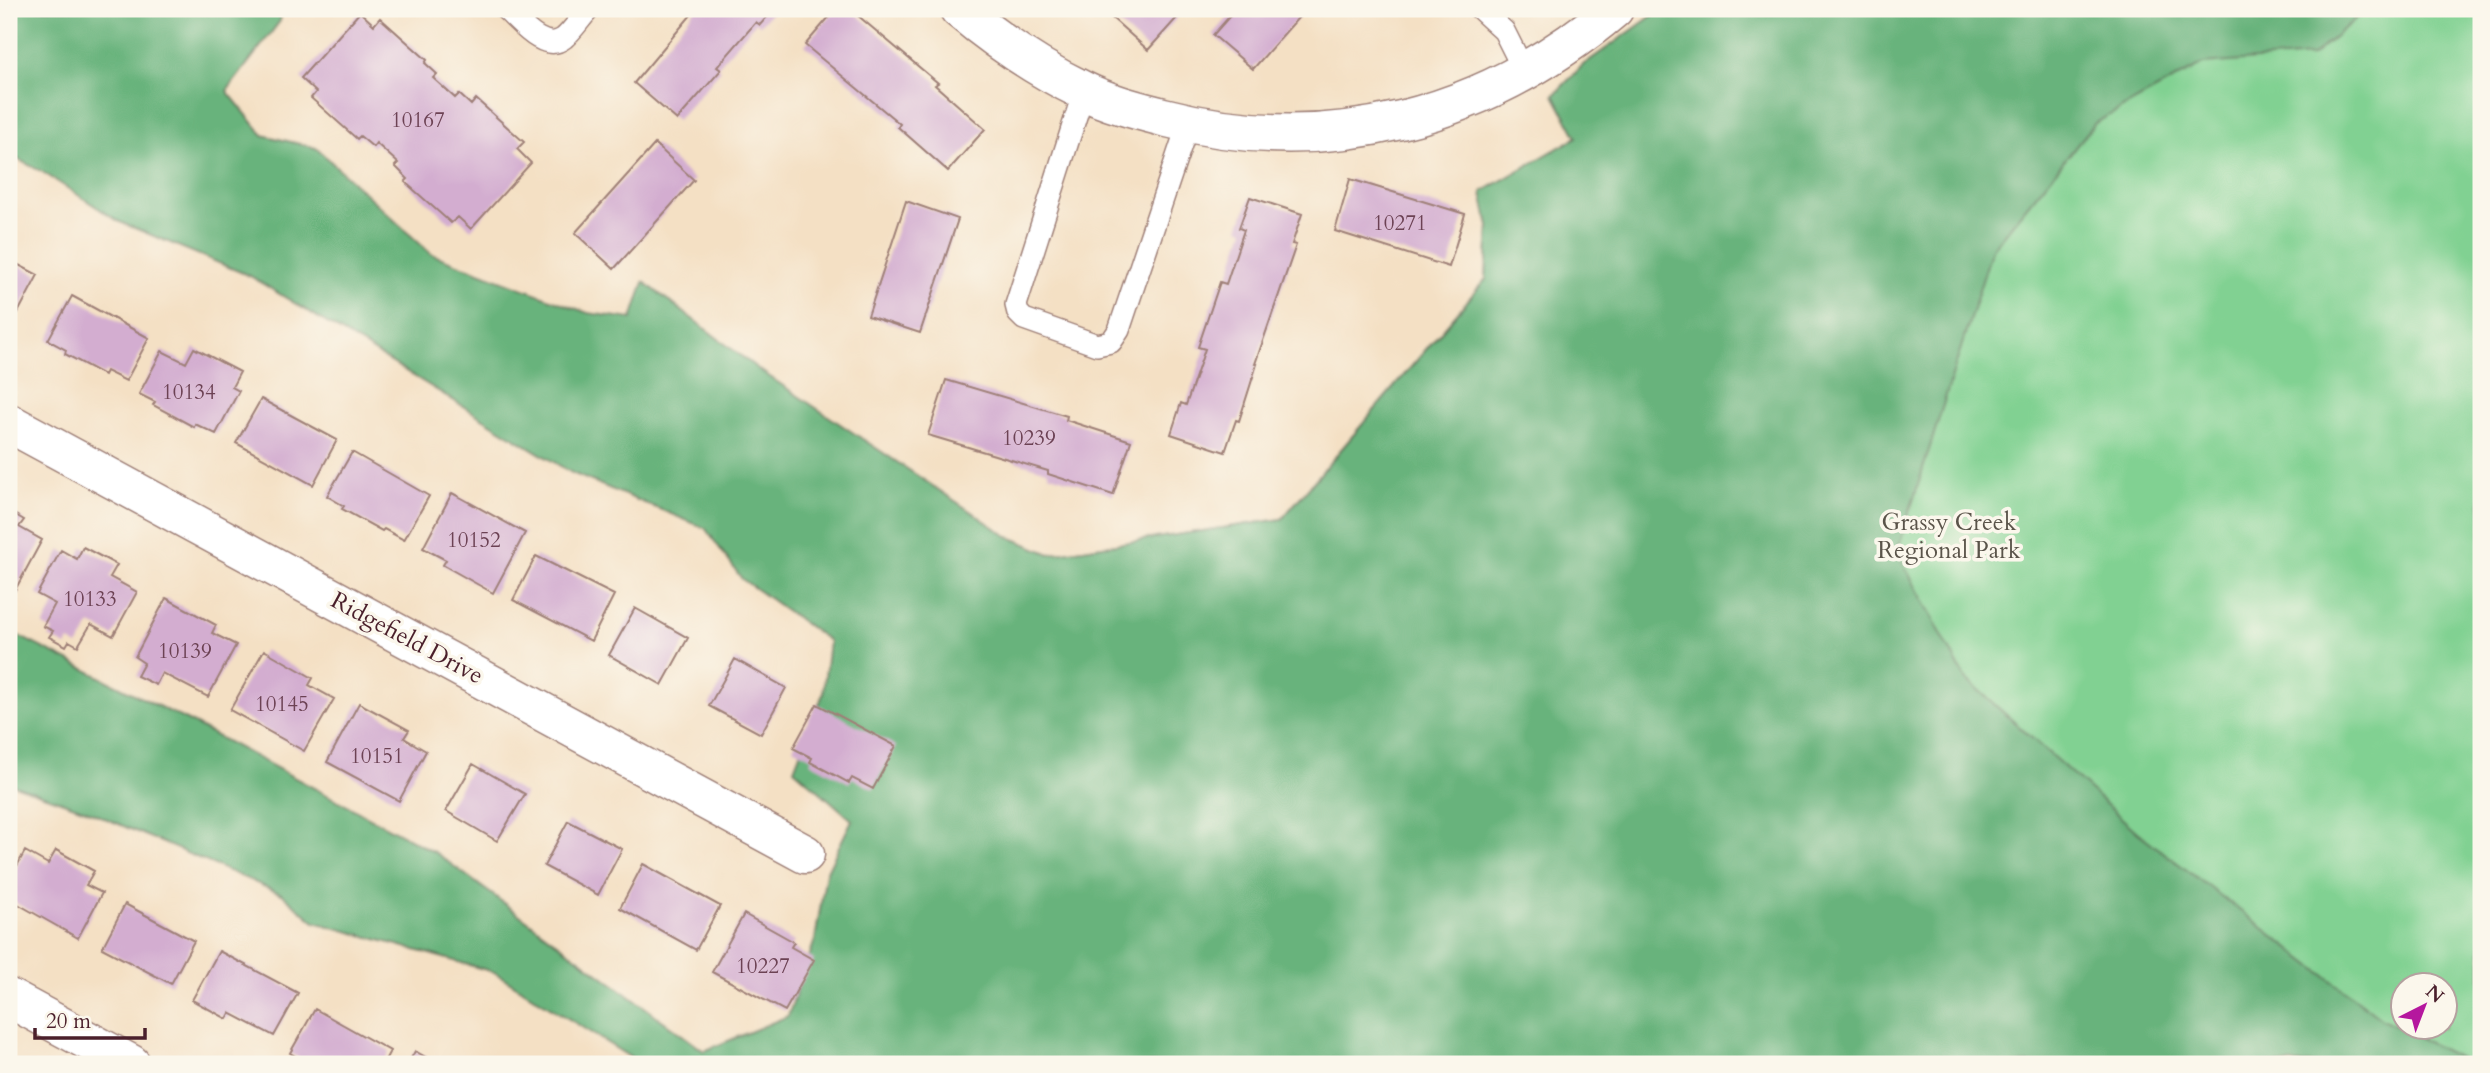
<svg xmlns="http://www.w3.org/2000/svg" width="2490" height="1073" viewBox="0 0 2490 1073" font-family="Cardo,serif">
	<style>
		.green { fill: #81d192; stroke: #66785e; stroke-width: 2; fill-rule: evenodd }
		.forest { fill: #68b37c; stroke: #596954; stroke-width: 2 }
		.building { fill: #d3add0 }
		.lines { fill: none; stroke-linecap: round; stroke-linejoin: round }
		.lane-casing { stroke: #9f8078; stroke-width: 24 }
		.street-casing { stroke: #9f8078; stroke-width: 41 }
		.lane { stroke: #fff; stroke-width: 21 }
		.street { stroke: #fff; stroke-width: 38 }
		.labels { text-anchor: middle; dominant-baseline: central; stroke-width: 7; stroke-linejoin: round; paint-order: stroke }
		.number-label { font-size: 21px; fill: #6c4254 }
		.park-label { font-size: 24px; fill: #5a544a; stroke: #fbf7ec }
		.street-label { font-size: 24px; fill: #4a1f2b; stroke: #fbf7ec }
	</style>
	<rect width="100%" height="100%" fill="#fbf7ec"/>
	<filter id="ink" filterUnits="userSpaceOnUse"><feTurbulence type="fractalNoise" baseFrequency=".0143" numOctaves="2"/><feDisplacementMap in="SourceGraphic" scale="14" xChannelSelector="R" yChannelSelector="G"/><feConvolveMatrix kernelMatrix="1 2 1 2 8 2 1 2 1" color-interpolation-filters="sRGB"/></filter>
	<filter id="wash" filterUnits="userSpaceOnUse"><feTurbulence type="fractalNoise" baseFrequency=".00686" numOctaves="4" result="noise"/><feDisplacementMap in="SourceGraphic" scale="28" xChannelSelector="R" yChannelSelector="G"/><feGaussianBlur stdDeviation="1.57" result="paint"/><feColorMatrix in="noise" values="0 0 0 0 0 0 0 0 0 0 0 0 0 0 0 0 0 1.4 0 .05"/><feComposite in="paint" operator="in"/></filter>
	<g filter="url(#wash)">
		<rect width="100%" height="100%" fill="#f4e0c4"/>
		<path class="green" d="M1662 9H2481V1064H797L1009 537 1050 554 1282 519 1486 279 1489 226 1482 192 1577 137 1554 95 1583 65ZM2402 986H2444V1028H2402Z"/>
		<path class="forest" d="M9 9H282L280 21 227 91 263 135 316 148 431 254 588 313 632 319 644 282 758 369 1009 537 1050 554 1282 519 1486 279 1489 226 1482 192 1577 137 1554 95 1583 65 1662 9H2367L2312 56 2203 64 2095 123 1992 249 1897 552 1965 678 2137 832 2382 1019 2471 1064H641L494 972 315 922 282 894 86 810 9 783V631L192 723 436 853 704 1051 788 1016 815 940 826 873 852 820 794 769 823 694 829 641 742 579 705 528 572 473 250 276 120 222 41 171 9 155Z"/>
		<g id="blocks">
			<path class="building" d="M696 9H774L760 25 756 22 717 67 721 70 677 120 634 83Z
				M836 9H850L938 83 935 85 985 129 948 171 898 127 900 124 805 45Z
				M1102 9H1185L1148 50Z
				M1236 9H1306L1253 69 1213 35Z
				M360 12 374 25 380 18 427 60 425 63 437 74 433 78 455 98 459 94 471 105 476 99 524 142 517 149 531 163 471 229 458 217 451 223 405 182 408 179 395 166 398 163 376 143 373 147 360 136 357 139 311 98 316 92 301 78Z
				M655 144 694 180 614 269 575 233Z
				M1350 179 1465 214 1449 267 1335 231Z
				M1250 197 1302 214 1292 244 1296 245 1255 364H1257L1239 421 1236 420 1225 452 1171 434 1181 403 1186 405 1205 349 1198 347 1220 282 1226 284 1244 230 1239 228Z
				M906 201 958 219 920 333 868 316Z
				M9 260 38 275 13 322 9 319Z
				M72 296 149 338 126 381 106 371 104 375 65 354 66 350 48 340Z
				M194 348 240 372 232 387 239 391 216 434 195 424 194 427 153 405 155 402 139 394 162 351 186 363Z
				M946 380 1067 416 1066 420 1131 441 1113 495 1048 474V471L928 435Z
				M261 399 337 440 313 485 236 443Z
				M352 452 429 496 404 540 384 529 382 531 342 509 344 506 327 496Z
				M452 493 525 533 493 593 443 565 446 560 423 548Z
				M9 511 24 520 19 527 42 540 14 592 9 589Z
				M83 547 117 565 110 577 137 592 113 636 91 624 78 646 69 641 66 646 49 637 53 631 43 626 55 604 37 594 61 550 77 559Z
				M536 556 614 595 591 641 513 600Z
				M166 598 216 625 212 633 236 645 208 697 162 673 156 685 137 676 144 663 135 657Z
				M635 608 688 638 662 685 609 655Z
				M264 650 313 678 309 685 334 699 304 751 230 710Z
				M735 659 786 688 761 734 709 706Z
				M359 703 409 730 404 738 426 751 399 801 327 762Z
				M817 704 896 746 873 789 852 778 849 783 810 762 812 758 793 748Z
				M473 764 525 794 497 841 446 811Z
				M568 821 622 849 598 895 544 866Z
				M56 850 94 871 86 885 102 893 78 938 9 899V881L25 851 48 864Z
				M643 864 720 906 696 950 620 908Z
				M125 904 194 941 171 984 102 948Z
				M744 914 794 942 791 947 814 960 785 1011 712 972Z
				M219 951 298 993 274 1036 230 1013 227 1019 192 1000Z
				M315 1009 390 1051 383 1064H309L290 1053Z
				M415 1051 438 1064H408Z"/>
		</g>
	</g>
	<g filter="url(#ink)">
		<use href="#blocks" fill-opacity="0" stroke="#9f8078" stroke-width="2"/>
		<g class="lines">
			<defs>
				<path id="lane" d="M505 9C519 21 544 54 564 38 573 30 581 18 589 9
					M1480 9 1504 31 1525 73
					M1084 91 1016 305 1018 313 1024 319 1097 345 1111 342 1119 330 1188 124"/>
				<path id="street" d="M959 9C997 41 1037 68 1082 90 1108 103 1136 110 1163 117 1328 160 1486 117 1614 9
					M9 423 805 854
					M9 998 131 1064"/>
			</defs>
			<use href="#lane" class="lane-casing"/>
			<use href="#street" class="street-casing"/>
			<use href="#lane" class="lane"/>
			<use href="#street" class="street"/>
		</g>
	</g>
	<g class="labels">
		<g class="number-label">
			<text x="418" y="120">10167</text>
			<text x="1400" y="223">10271</text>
			<text x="189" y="392">10134</text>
			<text x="1029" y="438">10239</text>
			<text x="474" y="540">10152</text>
			<text x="90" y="599">10133</text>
			<text x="185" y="651">10139</text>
			<text x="282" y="704">10145</text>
			<text x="377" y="756">10151</text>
			<text x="763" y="966">10227</text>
		</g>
		<g class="park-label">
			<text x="1949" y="522">Grassy Creek<tspan x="1949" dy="28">Regional Park</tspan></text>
		</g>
		<g class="street-label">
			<text transform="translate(407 638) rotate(28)">Ridgefield Drive</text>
		</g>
	</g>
	<rect width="2490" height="1073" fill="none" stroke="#fbf7ec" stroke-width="35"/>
	<g transform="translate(2424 1006) rotate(42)"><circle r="33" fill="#fbf7ec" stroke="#b4a19f" stroke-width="2"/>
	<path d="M0-5L12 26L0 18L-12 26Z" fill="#b5179e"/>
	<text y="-10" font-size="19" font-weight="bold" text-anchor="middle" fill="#4a1f2b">N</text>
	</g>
	<path d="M35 1028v10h110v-10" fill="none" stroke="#4a1f2b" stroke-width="3.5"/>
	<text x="46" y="1028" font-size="21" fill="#4a1f2b" stroke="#fbf7ec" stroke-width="5" paint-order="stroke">20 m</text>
</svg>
